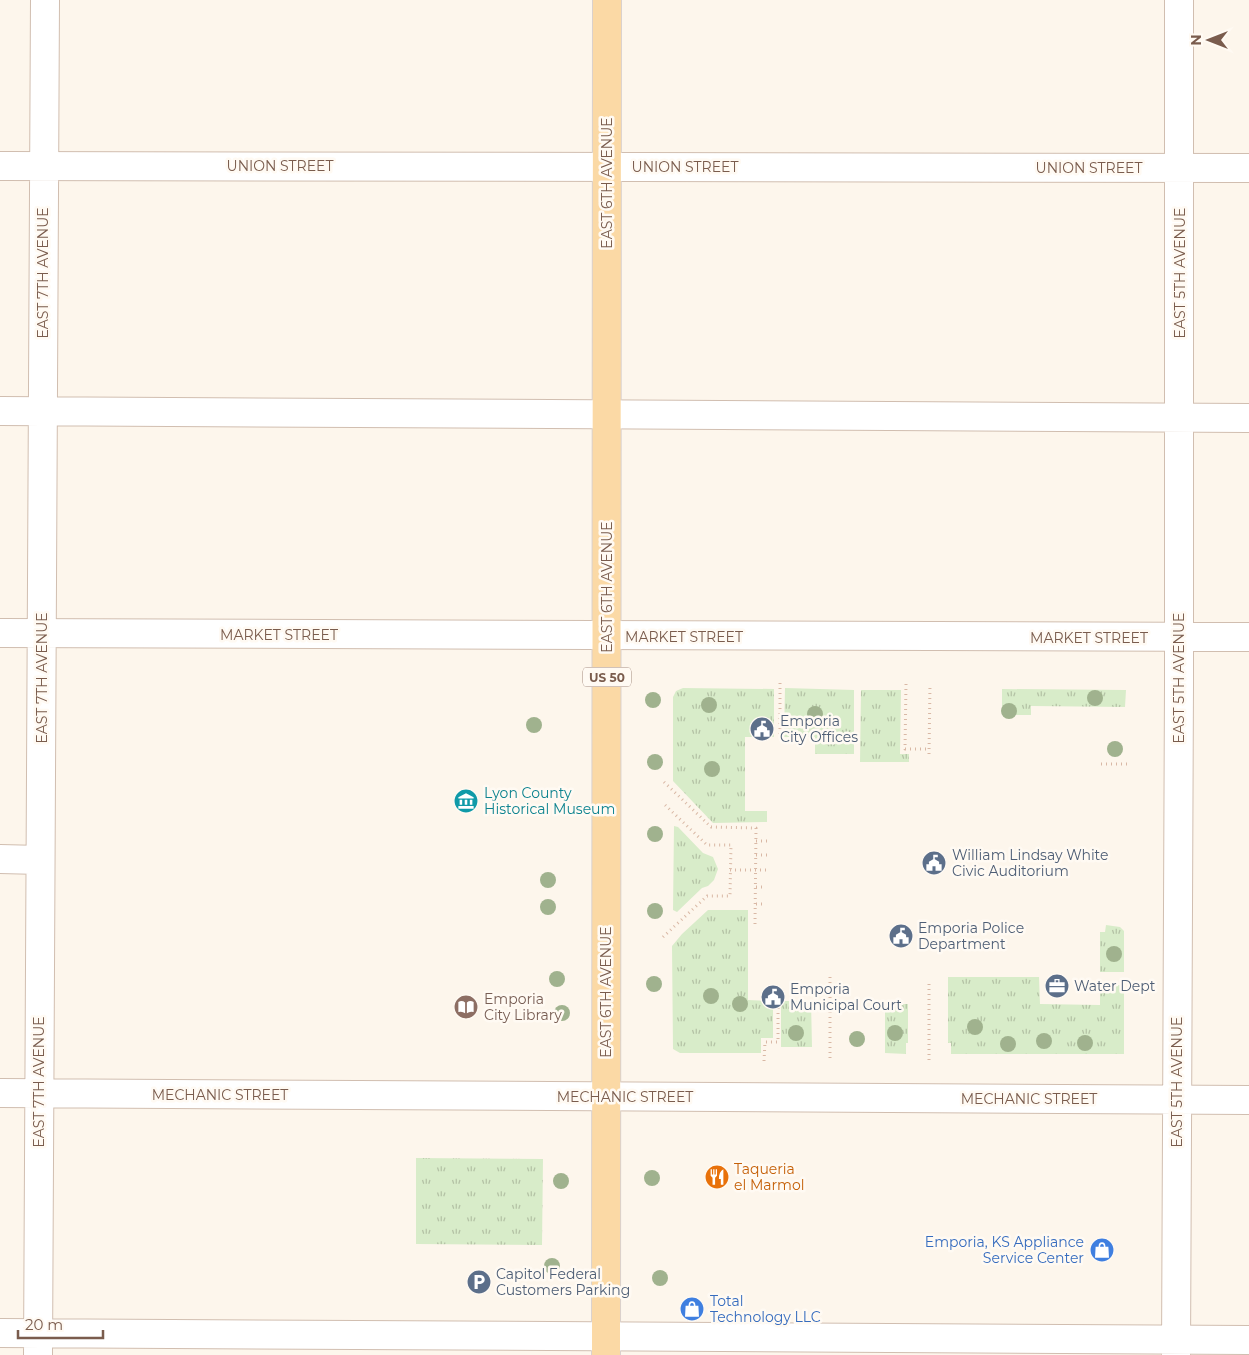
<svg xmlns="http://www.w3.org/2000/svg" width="1249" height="1355" viewBox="0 0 1249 1355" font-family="Montserrat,sans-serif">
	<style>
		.grass { fill: url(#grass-tufts) }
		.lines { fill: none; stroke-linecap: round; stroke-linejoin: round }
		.minor-casing { stroke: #d1beb0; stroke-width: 30 }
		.major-casing { stroke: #dad1cd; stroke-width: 30 }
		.path { stroke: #d9b8a5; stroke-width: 3; stroke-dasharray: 1 4; stroke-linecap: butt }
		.minor { stroke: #fff; stroke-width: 28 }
		.major { stroke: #fbd9a5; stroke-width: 28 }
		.tree { fill: #a0b28e }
		.labels { text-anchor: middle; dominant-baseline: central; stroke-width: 5; stroke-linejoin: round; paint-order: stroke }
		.shield { fill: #fffaf3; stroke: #a28b7f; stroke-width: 1 }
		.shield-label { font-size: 12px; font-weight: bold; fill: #7a5c4d }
		.street-label { font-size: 14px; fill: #7a5c4d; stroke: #fffaf3 }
		.service-label { font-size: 14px; fill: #4e5e75; stroke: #fffaf3; text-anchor: start }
		.culture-label { font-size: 14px; fill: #0d838f; stroke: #fffaf3; text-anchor: start }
		.education-label { font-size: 14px; fill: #785e54; stroke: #fffaf3; text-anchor: start }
		.food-label { font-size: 14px; fill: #c56008; stroke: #fffaf3; text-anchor: start }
		.shop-label { font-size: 14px; fill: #366cbe; stroke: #fffaf3; text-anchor: end }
	</style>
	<defs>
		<pattern id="grass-tufts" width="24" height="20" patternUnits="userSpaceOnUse" patternTransform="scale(1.25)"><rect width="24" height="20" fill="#d8ecc9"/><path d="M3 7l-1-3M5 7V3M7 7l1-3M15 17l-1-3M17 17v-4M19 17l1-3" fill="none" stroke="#b4c2a5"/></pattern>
	</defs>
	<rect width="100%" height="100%" fill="#fdf6ec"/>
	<path class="grass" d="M683 688 774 689V737H745V811H767V822L713 823 673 781V697L676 691Z
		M785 688 854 690V754H815V737H784Z
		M1002 689 1126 690 1125 707 1031 706V715H1002Z
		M861 690H901L900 754H909V762H860Z
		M674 826 678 827 703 853 713 857 718 869 714 880 708 886 702 888 677 912 673 910Z
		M708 910H748V1000L773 1001V1038H761V1053H680L673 1049 672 946 682 934Z
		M1106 925 1120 927 1124 931V972H1100V932H1105Z
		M948 977H1039L1040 1004 1100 1005V985H1124V1054H951V1043H948Z
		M781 1001H811L812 1047H781Z
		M885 1004H908V1043H906V1054L885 1053Z
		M416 1158 543 1159 542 1245 416 1244Z"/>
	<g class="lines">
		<defs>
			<path id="minor" d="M0 166 1249 168
				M0 411 1249 418
				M0 633 1249 637
				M0 859 40 860
				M0 1093 1249 1100
				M0 1333 1249 1340
				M38 1355 45 0
				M1176 1355 1179 685V0"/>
			<path id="major" d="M606 1355 607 0"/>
		</defs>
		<use href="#minor" class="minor-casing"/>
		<use href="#major" class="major-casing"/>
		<path class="path" d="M780 683V737
			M906 684 905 749H929
			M929 754 930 684
			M1101 764H1130
			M664 782 711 827 756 828 755 924
			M756 841H767
			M756 855H767
			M730 870H767
			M756 887H766
			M756 904H766
			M663 937 707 896H730L731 845H707L664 804
			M830 977V1060
			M929 984V1060
			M764 1061 765 1042H778V1001"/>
		<use href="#minor" class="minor"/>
		<use href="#major" class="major"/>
	</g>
	<g class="tree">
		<circle cx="1095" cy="698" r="8"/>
		<circle cx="653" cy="700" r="8"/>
		<circle cx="709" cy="705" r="8"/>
		<circle cx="1009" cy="711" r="8"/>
		<circle cx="815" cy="714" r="8"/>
		<circle cx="534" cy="725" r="8"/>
		<circle cx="1115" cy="749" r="8"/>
		<circle cx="655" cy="762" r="8"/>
		<circle cx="712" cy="769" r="8"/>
		<circle cx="655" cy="834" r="8"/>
		<circle cx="548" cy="880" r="8"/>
		<circle cx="548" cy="907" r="8"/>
		<circle cx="655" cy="911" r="8"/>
		<circle cx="1114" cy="954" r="8"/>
		<circle cx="557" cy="979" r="8"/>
		<circle cx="654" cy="984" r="8"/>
		<circle cx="711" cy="996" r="8"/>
		<circle cx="740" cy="1004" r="8"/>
		<circle cx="562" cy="1013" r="8"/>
		<circle cx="975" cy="1027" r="8"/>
		<circle cx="796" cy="1033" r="8"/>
		<circle cx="895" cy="1033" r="8"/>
		<circle cx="857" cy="1039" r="8"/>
		<circle cx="1044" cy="1041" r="8"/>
		<circle cx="1085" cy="1043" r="8"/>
		<circle cx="1008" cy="1044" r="8"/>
		<circle cx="652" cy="1178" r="8"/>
		<circle cx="561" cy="1181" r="8"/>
		<circle cx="552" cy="1266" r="8"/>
		<circle cx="660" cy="1278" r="8"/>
	</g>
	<defs>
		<symbol id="civic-disc" viewBox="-11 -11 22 22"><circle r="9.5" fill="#5c6f8a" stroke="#fffaf3"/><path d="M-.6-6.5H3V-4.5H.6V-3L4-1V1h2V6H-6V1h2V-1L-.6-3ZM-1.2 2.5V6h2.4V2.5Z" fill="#fff"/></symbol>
		<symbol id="museum-disc" viewBox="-11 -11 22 22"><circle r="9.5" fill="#0f9aa8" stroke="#fffaf3"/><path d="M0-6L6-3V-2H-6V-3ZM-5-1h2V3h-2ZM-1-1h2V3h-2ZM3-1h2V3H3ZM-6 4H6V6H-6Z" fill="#fff"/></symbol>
		<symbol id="office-disc" viewBox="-11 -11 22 22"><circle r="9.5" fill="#5c6f8a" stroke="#fffaf3"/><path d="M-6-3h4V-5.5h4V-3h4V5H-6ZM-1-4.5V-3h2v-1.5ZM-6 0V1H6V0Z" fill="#fff"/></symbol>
		<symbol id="library-disc" viewBox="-11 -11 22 22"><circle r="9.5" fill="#8d6e63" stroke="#fffaf3"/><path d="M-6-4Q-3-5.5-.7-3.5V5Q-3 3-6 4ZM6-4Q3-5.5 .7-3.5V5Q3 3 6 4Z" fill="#fff"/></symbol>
		<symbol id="restaurant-disc" viewBox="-11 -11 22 22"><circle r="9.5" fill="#e8710a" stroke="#fffaf3"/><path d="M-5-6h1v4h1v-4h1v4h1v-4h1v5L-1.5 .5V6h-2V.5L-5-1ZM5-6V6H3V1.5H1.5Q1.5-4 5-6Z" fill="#fff"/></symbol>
		<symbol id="shop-disc" viewBox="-11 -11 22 22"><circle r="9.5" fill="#3f7fe0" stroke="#fffaf3"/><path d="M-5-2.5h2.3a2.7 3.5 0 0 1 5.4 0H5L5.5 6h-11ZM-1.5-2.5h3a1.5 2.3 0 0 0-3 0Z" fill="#fff"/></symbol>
		<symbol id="parking-disc" viewBox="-11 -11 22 22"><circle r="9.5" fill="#5c6f8a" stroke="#fffaf3"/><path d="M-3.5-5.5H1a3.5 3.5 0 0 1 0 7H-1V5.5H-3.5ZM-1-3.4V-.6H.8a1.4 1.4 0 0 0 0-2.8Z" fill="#fff"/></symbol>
	</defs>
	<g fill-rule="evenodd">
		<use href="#civic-disc" x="748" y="715" width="28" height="28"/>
		<use href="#museum-disc" x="452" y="787" width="28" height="28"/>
		<use href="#civic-disc" x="920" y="849" width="28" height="28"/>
		<use href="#civic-disc" x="887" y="922" width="28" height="28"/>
		<use href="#office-disc" x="1043" y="972" width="28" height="28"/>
		<use href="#civic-disc" x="759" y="983" width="28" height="28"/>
		<use href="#library-disc" x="452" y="993" width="28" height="28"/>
		<use href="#restaurant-disc" x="703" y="1163" width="28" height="28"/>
		<use href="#shop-disc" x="1088" y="1236" width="28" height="28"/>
		<use href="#parking-disc" x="465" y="1268" width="28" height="28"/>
		<use href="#shop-disc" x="678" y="1295" width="28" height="28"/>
	</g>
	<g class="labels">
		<rect class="shield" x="583" y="667.5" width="48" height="19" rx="4"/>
		<g class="shield-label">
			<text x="607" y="677">US 50</text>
		</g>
		<g class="street-label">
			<text x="280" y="166">UNION STREET</text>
			<text x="685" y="167">UNION STREET</text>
			<text x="1089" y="168">UNION STREET</text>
			<text transform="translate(607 183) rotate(-90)">EAST 6TH AVENUE</text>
			<text transform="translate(43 273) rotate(-90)">EAST 7TH AVENUE</text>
			<text transform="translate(1180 273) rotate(-90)">EAST 5TH AVENUE</text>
			<text transform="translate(607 587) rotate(-90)">EAST 6TH AVENUE</text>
			<text x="279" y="635">MARKET STREET</text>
			<text x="684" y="637">MARKET STREET</text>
			<text x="1089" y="638">MARKET STREET</text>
			<text transform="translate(42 678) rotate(-90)">EAST 7TH AVENUE</text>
			<text transform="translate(1179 678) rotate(-90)">EAST 5TH AVENUE</text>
			<text transform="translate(606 992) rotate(-90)">EAST 6TH AVENUE</text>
			<text transform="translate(39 1082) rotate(-90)">EAST 7TH AVENUE</text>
			<text transform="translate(1177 1082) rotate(-90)">EAST 5TH AVENUE</text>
			<text x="220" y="1095">MECHANIC STREET</text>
			<text x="625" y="1097">MECHANIC STREET</text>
			<text x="1029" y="1099">MECHANIC STREET</text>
		</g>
		<g class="service-label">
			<text x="780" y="721">Emporia<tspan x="780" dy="16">City Offices</tspan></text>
			<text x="952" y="855">William Lindsay White<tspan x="952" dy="16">Civic Auditorium</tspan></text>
			<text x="918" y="928">Emporia Police<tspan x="918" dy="16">Department</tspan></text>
			<text x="1074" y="986">Water Dept</text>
			<text x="790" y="989">Emporia<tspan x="790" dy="16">Municipal Court</tspan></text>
			<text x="496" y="1274">Capitol Federal<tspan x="496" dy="16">Customers Parking</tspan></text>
		</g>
		<g class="culture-label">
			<text x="484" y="793">Lyon County<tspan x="484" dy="16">Historical Museum</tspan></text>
		</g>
		<g class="education-label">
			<text x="484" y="999">Emporia<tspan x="484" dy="16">City Library</tspan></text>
		</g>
		<g class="food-label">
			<text x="734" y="1169">Taqueria<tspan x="734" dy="16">el Marmol</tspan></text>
		</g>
		<g class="shop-label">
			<text x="1084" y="1242">Emporia, KS Appliance<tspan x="1084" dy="16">Service Center</tspan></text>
			<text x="710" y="1301" text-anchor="start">Total<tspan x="710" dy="16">Technology LLC</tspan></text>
		</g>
	</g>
	<g transform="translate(1209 40) rotate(270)" stroke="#fffaf3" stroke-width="4" paint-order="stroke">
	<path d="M0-4L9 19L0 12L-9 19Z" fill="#7a5c4d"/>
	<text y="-8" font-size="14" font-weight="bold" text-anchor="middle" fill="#7a5c4d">N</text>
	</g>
	<path d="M18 1330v8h85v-8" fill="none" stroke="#7a5c4d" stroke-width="2.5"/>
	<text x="25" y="1330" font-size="15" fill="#7a5c4d" stroke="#fffaf3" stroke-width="4" paint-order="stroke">20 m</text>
</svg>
